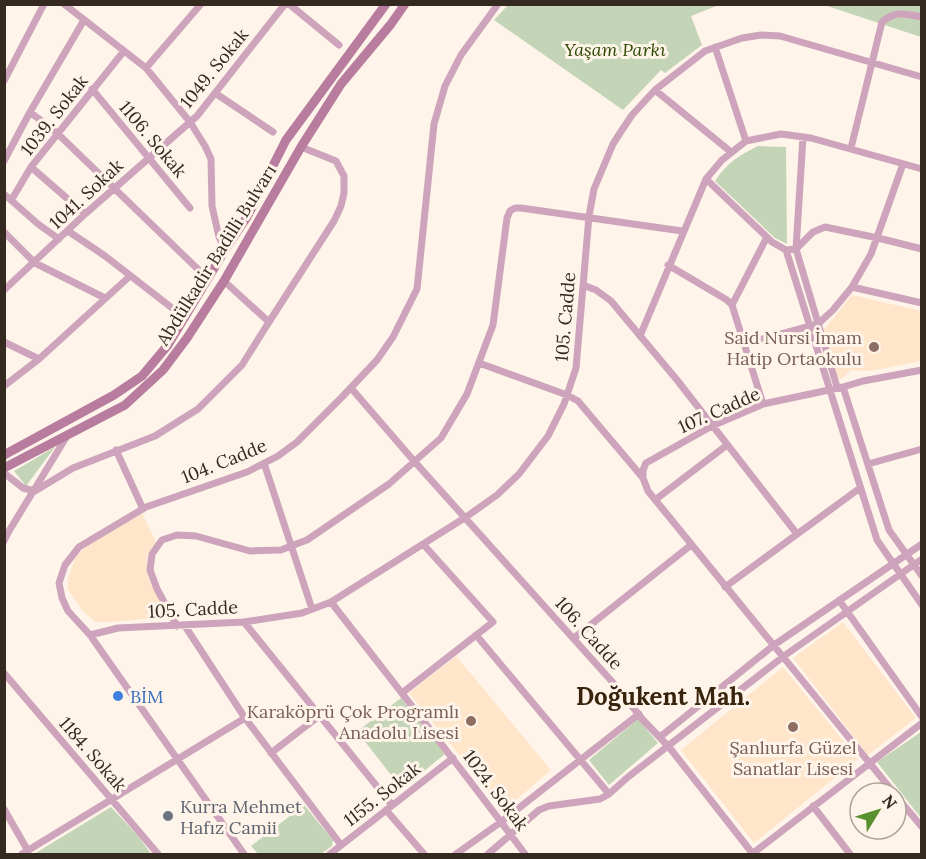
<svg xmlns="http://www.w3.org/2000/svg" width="926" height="859" viewBox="0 0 926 859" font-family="Lora,serif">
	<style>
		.built { fill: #ffe5c9 }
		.green { fill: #c4d4b6 }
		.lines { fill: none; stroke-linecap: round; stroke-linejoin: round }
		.minor { stroke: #cda4bb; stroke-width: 7 }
		.secondary { stroke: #b77c9e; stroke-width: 9 }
		.education-dot { fill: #8d6e63; stroke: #fff4e9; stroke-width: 2 }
		.shop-dot { fill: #3f7fe0; stroke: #fff4e9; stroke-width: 2 }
		.worship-dot { fill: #6b7280; stroke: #fff4e9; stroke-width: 2 }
		.labels { text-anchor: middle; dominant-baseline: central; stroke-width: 6; stroke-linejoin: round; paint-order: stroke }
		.park-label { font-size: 18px; font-style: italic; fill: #2f4a04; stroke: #fff4e9 }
		.street-label { font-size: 18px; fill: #342a20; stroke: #fff4e9 }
		.education-label { font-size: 18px; fill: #785e54; stroke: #fff4e9; text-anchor: end }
		.shop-label { font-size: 18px; fill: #366cbe; stroke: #fff4e9; text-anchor: start }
		.worship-label { font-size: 18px; fill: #5b616d; stroke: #fff4e9; text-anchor: start }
		.district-label { font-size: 24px; font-weight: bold; fill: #38240c; stroke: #fff4e9 }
	</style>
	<rect width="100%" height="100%" fill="#fff4e9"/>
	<path class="built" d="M852 295 921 311V361L871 371 851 370 843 378 837 379 821 333Z
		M142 513 156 542 147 555 148 578 166 614 165 617 110 622H95L82 610 68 590V578L76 556 87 546Z
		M843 622 916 718 868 755 793 658Z
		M456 656 551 770 504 810 409 693Z
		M783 667 858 759 754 843 681 750Z"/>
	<path class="green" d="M508 5V4L719 5 691 16 702 45 665 73 661 70 623 110 494 20Z
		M824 5H921V37Z
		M758 146 786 147 787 244 775 238 715 181C726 164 739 155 758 146Z
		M55 447 26 486 14 471Z
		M401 698 445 754 402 789 359 734V730Z
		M638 719 658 743 609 785 589 760Z
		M921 732V818L877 762Z
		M304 805 333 840 332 846 321 854H258L251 846Z
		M111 807 139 837 151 854H34Z"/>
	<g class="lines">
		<path class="minor" d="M64 4 146 68 190 122 205 146 211 159 212 206 219 237 225 250
			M289 4 339 45
			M715 47 746 141
			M146 68 201 4
			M4 81 44 4
			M92 89 190 208
			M655 90 731 152
			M215 93 273 132
			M30 112 58 134 208 279
			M803 137 796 249 837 387
			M851 148 882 22C896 10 905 14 922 17
			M4 161 30 112 84 20
			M31 167 85 214
			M706 179 772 242 786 250 796 249 813 232 825 227 878 238 922 249
			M4 194 38 224 59 239
			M12 199 31 167 124 51
			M68 231 105 256 185 318
			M4 232 35 263 105 298
			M786 250 877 540 922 605
			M668 265 727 300 732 305 763 404
			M224 281 269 322 334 221 341 206 344 193V176L336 161 301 147
			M583 285 596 290 611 301 677 380 797 534
			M852 287 922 303
			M4 290 85 214 197 116 285 4
			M732 305 767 237
			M640 336 706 179 722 160 746 141 781 134 811 138 922 169
			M4 342 39 359
			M744 344 818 324 833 310 852 287 871 254 903 164
			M479 363 567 395 578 401 643 478
			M4 386 39 359 130 276
			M843 387 889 530 922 576
			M351 388 414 461 616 686 643 720 669 747 753 854
			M116 450 143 509
			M264 463 312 609
			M868 464 922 449
			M4 473 23 488 35 491 73 468 155 436 198 409 242 365 269 322
			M655 500 727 445
			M4 541 9 531 67 436
			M725 587 860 488
			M839 600 922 717
			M331 602C396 686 462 769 525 854
			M244 622 392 805
			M177 626 157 589 150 570 152 554 162 540 177 535 196 536 250 551 281 550 291 546 307 540 389 484 441 438 467 394 493 325 507 218 510 211 515 208H521L682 231
			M185 626 245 718 341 845
			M90 635 118 628 244 622 302 613 331 602 466 517 497 495 519 474 548 436 564 404 576 368 589 216 594 189 613 144 620 133 632 115 655 90 705 51 742 38 761 35 780 36 922 77
			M476 635 609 794 628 777 784 656 922 559
			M574 638 691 545
			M4 673 158 854
			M402 693 493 622 423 544
			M660 737 774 645 922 544
			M271 753 319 716
			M894 793 648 491 643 478V470L646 463 712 426 763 404 843 387 863 381 922 370
			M896 796 922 827
			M813 806 850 854
			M4 809 28 851
			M386 810 424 854
			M22 854 245 718
			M244 854 90 635 68 611 62 598 59 583 65 565 79 547 146 507 247 472 278 456 297 442 342 397 377 360 393 337 417 289 434 124 445 86 461 55 498 4
			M330 854 453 758
			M456 854 501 822 639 714
			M488 854 539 810 549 806 600 799 609 794
			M752 854 922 723"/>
		<path class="secondary" d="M4 455 114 395 142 376 168 345 225 250 247 217 286 140 386 4
			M4 468 125 405 163 370 187 338 224 281 301 147 341 84 391 24 405 4"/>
	</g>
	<g class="education-dot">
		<circle cx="874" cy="347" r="6"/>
		<circle cx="471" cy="721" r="6"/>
		<circle cx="793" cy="727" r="6"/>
	</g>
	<circle class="shop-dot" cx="118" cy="696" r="6"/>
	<circle class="worship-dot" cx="168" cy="816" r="6"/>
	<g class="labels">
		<g class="park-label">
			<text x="615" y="49">Yaşam Parkı</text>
		</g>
		<g class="street-label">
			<text transform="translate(214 68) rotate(-51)">1049. Sokak</text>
			<text transform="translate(54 115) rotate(-52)">1039. Sokak</text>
			<text transform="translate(153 139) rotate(50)">1106. Sokak</text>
			<text transform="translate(86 194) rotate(-43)">1041. Sokak</text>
			<text transform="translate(216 255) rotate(-58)">Abdülkadir Badilli Bulvarı</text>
			<text transform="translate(565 317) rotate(-85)">105. Cadde</text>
			<text transform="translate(719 410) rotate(-24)">107. Cadde</text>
			<text transform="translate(224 461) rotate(-22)">104. Cadde</text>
			<text transform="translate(193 609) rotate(-3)">105. Cadde</text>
			<text transform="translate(589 633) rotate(48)">106. Cadde</text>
			<text transform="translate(93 754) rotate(49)">1184. Sokak</text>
			<text transform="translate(496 790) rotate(53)">1024. Sokak</text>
			<text transform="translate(382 794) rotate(-38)">1155. Sokak</text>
		</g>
		<g class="education-label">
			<text x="862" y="337">Said Nursi İmam<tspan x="862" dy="21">Hatip Ortaokulu</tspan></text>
			<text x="459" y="711">Karaköprü Çok Programlı<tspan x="459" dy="21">Anadolu Lisesi</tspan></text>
			<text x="793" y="747" text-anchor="middle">Şanlıurfa Güzel<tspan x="793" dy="21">Sanatlar Lisesi</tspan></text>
		</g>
		<g class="shop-label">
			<text x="130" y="696">BİM</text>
		</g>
		<g class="worship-label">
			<text x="180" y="806">Kurra Mehmet<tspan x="180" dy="21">Hafız Camii</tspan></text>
		</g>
		<g class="district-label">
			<text x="663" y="696">Doğukent Mah.</text>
		</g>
	</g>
	<rect width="926" height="859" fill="none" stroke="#342a20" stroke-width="12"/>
	<g transform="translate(878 811) rotate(52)"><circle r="28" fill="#fff4e9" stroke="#aea399" stroke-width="1.5"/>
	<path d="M0-4.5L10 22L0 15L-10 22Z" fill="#58912e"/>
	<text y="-9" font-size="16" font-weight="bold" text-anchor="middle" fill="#342a20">N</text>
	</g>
</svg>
